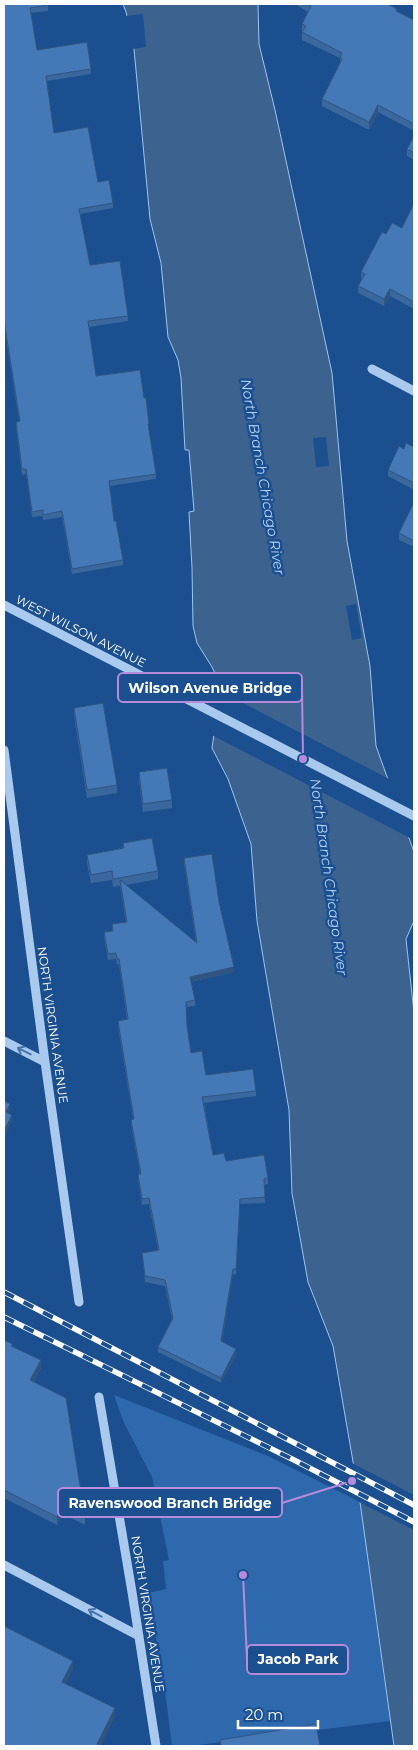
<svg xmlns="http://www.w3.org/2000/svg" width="418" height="1750" viewBox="0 0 418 1750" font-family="Montserrat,sans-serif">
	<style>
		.green { fill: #2e69ad }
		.water { fill: #3c6290; stroke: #9cc4f0 }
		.pier { fill: #1b4f8f }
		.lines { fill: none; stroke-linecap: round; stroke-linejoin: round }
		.minor { stroke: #a9c9ee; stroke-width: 9 }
		.rail-casing { stroke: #fff; stroke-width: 5.5 }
		.rail { stroke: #1b4f8f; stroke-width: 4; stroke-dasharray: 11; stroke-linecap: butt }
		.wall { fill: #3a679d }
		.shaded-wall { fill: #305480 }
		.building { fill: #4478b7; stroke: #305480 }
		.oneway { stroke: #4674ac }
		.labels { text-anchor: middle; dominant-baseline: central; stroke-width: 5; stroke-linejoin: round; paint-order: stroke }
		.street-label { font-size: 12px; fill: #fff; stroke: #1b4f8f }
		.water-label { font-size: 14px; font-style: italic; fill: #b5d3f5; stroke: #1b4f8f }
		.leader { fill: none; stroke: #b68bdc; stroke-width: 2 }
		.callout-dot { fill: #b68bdc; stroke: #1b4f8f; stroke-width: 2 }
		.callout { fill: #1b4f8f; stroke: #b68bdc; stroke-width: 2 }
		.callout-label { font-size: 14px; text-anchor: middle; font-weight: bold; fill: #fff }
	</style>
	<rect width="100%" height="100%" fill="#1b4f8f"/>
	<path class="green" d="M114 1395 268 1456 360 1502 390 1721 190 1746H172L165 1691 148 1593 166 1589 163 1561 169 1560 152 1477 124 1423Z"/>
	<path class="water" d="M123 4H258L259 44 275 110 332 373 347 541 370 666 376 746 414 852V921L406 939 414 1013V1746H394L360 1502 333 1346 308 1282 292 1193 289 1110 257 921 251 844 228 779 212 748 221 686 212 667 197 643 193 626 192 568 189 512 194 511 189 450H185L181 378 178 360 168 337 161 263 150 219 134 49 126 12Z"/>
	<path class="pier" d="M143 14 146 47 132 49 125 16Z
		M326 437 329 466 316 467 313 438Z
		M356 604 362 638 352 640 346 606Z
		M218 690 391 780 412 839 212 735Z
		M350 1462 414 1495V1530L357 1501Z"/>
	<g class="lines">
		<path class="minor" d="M372 369 414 391
			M4 605 414 816
			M4 750 45 1062 79 1302
			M4 1041 45 1062
			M99 1397 132 1592 156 1746
			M4 1565 139 1636"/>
		<defs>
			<path id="rail" d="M4 1292 414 1505
				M4 1317 294 1460 414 1522"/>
		</defs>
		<use href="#rail" class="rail-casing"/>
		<use href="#rail" class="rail"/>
	</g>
	<path class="wall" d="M4 4H48V11L31 13 37 50 91 69V74L47 81 54 133 98 182 113 203V208L80 214 90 265 128 316V321L89 327 96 376 144 398 149 424V430L156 474V479L110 486 114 521 123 560V565L72 574 62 517 43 520V516L32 517 26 474 22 475 16 428V422L19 421 4 326Z
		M298 4H387L397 11 414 20V131L378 112 369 130 322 106V99L340 64V58L302 40V24L308 12 298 6Z
		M414 136V160L407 156V149Z
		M414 203V309L390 296 384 306 358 293V286L362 279H361V272L386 234 402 228Z
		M414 447V490L388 476V470L404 449Z
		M414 502V547L399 540V533Z
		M74 708 117 785V793L87 798 74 716Z
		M139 772 172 800V808L143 812 139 780Z
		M123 843 158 871V879L126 885 196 942 184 864V858L219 902 234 972 191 982 195 1000V1006L186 1007 187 1026 191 1053 206 1075 256 1091V1096L204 1103 213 1155 226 1161 268 1178V1184L264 1185 265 1203 240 1204 236 1275 233 1274 222 1342 236 1355 221 1383 158 1352V1347L172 1319 165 1286 145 1282 142 1253 158 1250 149 1204 142 1205 138 1180V1174H140L131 1125V1120L133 1119 118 1027V1021L127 1020 119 964 117 965 116 959 108 960 104 938V932L112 931V924L126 922 120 886 113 887 112 880 91 883 87 863V855L123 848Z
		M4 1340 41 1368 34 1382 85 1517V1525L63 1514 57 1525 4 1498Z"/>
	<path class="shaded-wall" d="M378 105V112L369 130V122Z
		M390 289V296L384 306V299Z
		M234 967V972L190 982V977Z
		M10 1104V1111L6 1119V1112Z
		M12 1115V1122L4 1138V1131Z
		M233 1269V1274L221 1347V1341Z
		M236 1349V1355L221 1383V1378Z
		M41 1360V1368L30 1389V1380Z
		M63 1505V1514L57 1525V1517Z
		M73 1661V1670L62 1691V1682Z
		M115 1708V1717L101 1746 97 1744Z"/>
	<path class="building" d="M4 4H48V5L30 8 37 50 87 42 91 69 46 76 54 133 88 127 98 182 109 180 113 203 79 209 90 265 120 261 128 316 88 321 96 376 140 370 144 398H146L149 424H148L156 474 109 481 114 521H116L123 560 72 569 62 511 43 515V510L32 512 26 469H22L16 422 20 421 4 321Z
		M307 4H387L397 9 396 11 414 20V124L378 105 369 122 322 99 342 59 340 58 342 53 302 32 306 26 302 24 311 6Z
		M414 136V153L407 149Z
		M414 203V302L390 289 384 299 358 286 365 274 361 272 382 232 386 234 392 223 402 228Z
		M406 443 414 447V483L388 470 399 446 404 449Z
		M414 502V541L399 533Z
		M103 703 117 785 87 790 74 708Z
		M167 768 172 800 143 804 139 772Z
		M152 838 158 871 113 879 112 871 91 875 87 855 124 848 123 843Z
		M212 854 219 902 234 967 190 977 195 1000 186 1002 187 1026 191 1053 202 1051 206 1075 253 1069 256 1091 202 1097 213 1155 224 1153 226 1161 264 1155 268 1178 264 1179 265 1197 240 1199 236 1269H233L221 1341 236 1349 221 1378 158 1347 173 1318 165 1280 145 1276 142 1253 159 1250 149 1198 142 1199 138 1174H141L131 1120 134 1119 118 1021 128 1019 119 959H117L116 953 108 954 104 932 113 931 112 924 127 922 120 880 197 943 184 858Z
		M4 1101 10 1104 6 1112 12 1115 4 1131Z
		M4 1340 13 1344 11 1346 41 1360 30 1380 66 1398 85 1517 63 1505 57 1517 4 1490Z
		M4 1626 73 1661 62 1682 115 1708 97 1744 101 1746H4Z
		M316 1724 320 1746H221L220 1740Z"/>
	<defs><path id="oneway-shaft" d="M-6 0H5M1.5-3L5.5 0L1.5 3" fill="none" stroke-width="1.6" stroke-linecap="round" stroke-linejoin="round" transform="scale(1.25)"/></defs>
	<g class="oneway">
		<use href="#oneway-shaft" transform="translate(24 1051) rotate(-153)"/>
		<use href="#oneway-shaft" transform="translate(95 1613) rotate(-152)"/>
	</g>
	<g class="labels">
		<g class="street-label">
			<text transform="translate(81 631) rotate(27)">WEST WILSON AVENUE</text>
			<text transform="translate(53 1025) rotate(82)">NORTH VIRGINIA AVENUE</text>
			<text transform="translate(148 1614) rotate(81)">NORTH VIRGINIA AVENUE</text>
		</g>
		<g class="water-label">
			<text transform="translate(263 477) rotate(80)">North Branch Chicago River</text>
			<text transform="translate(329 877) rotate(82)">North Branch Chicago River</text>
		</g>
	</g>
	<path class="leader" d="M303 759L302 688M352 1481L282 1503M243 1575L247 1659"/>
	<g class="callout-dot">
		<circle cx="303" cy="759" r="5"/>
		<circle cx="352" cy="1481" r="5"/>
		<circle cx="243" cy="1575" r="5"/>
	</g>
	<g class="callout">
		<rect x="118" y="673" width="184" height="29" rx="5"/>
		<rect x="58" y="1488" width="224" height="29" rx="5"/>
		<rect x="247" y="1645" width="101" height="29" rx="5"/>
	</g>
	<g class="callout-label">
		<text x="210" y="693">Wilson Avenue Bridge</text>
		<text x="170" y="1508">Ravenswood Branch Bridge</text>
		<text x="298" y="1664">Jacob Park</text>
	</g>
	<rect width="418" height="1750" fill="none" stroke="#ffffff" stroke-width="10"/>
	<path d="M238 1720v8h80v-8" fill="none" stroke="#ffffff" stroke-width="2.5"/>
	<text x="245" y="1720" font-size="15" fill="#ffffff" stroke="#1b4f8f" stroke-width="4" paint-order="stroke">20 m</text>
</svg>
